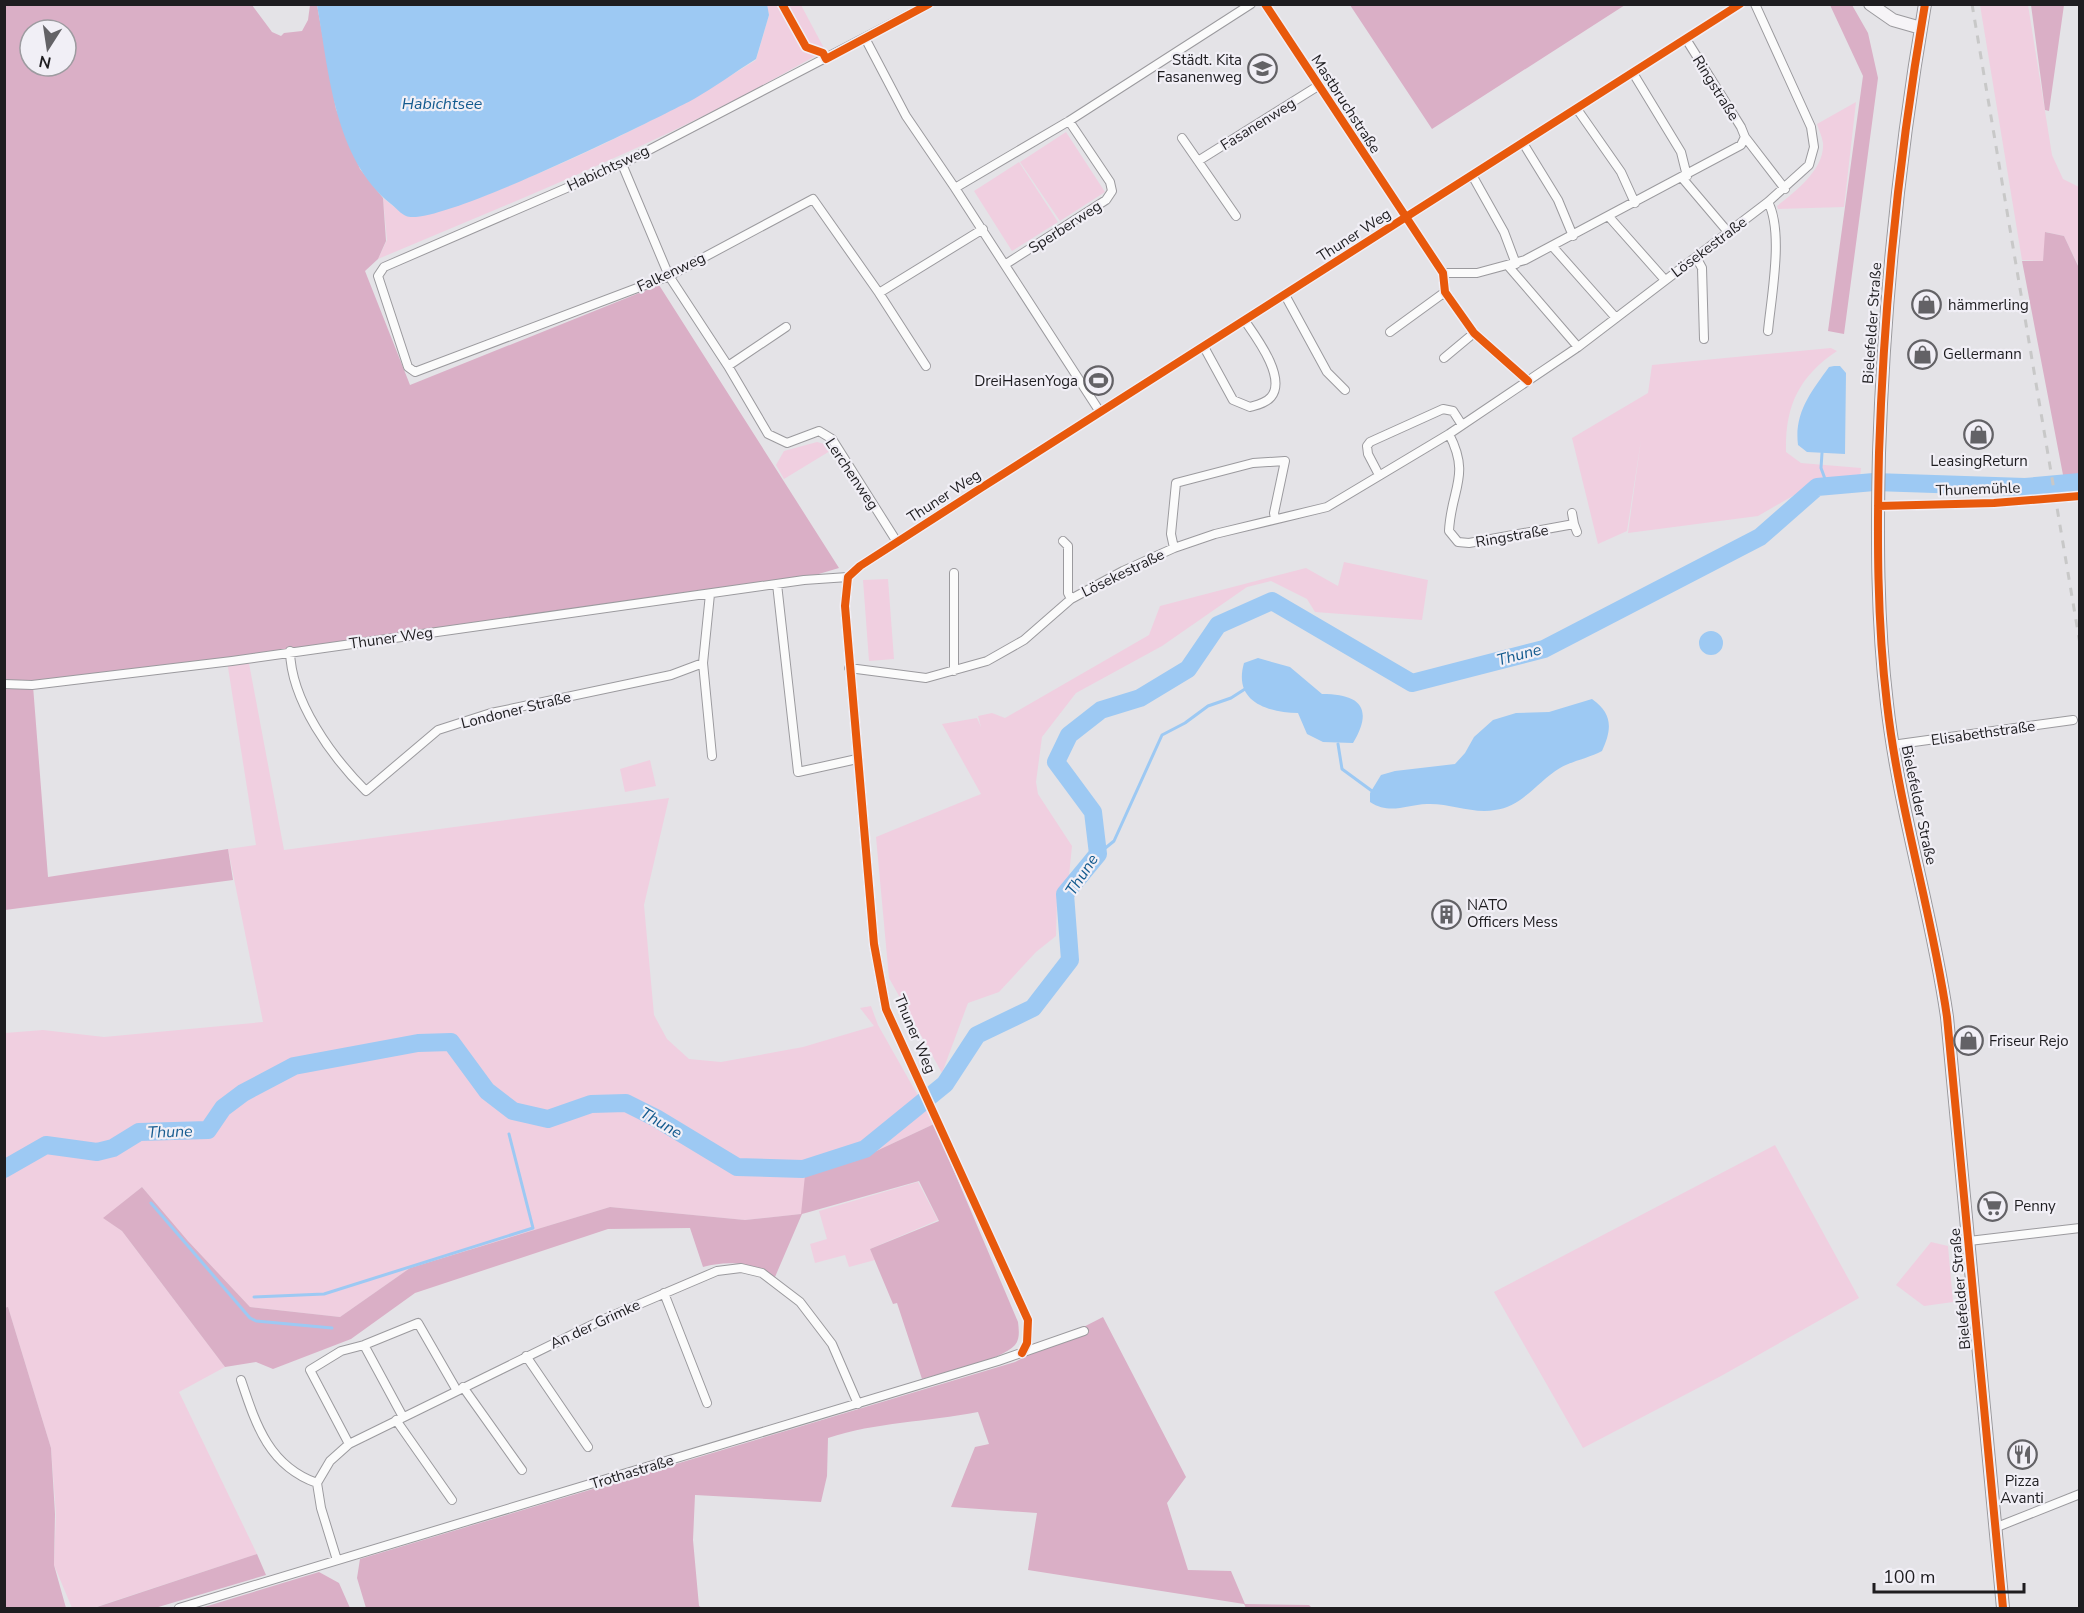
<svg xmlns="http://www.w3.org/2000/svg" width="2084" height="1613" viewBox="0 0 2084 1613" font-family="'Nunito Sans',sans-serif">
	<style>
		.green { fill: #f0cfe0 }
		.forest { fill: #daafc6; fill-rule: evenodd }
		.water { fill: #9dc9f3 }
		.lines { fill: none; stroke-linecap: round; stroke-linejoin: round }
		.stream { stroke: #9dc9f3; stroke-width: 3 }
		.river { stroke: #9dc9f3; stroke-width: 18 }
		.minor-casing { stroke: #9b9a9e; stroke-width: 10 }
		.secondary-casing { stroke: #9b9a9e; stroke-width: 14 }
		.minor { stroke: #fbfbfb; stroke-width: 8 }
		.secondary { stroke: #f6f4f7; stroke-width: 12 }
		.rail { stroke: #c8c8c8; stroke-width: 3; stroke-dasharray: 8 8; stroke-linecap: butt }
		.cycleway-casing { stroke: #f1eff6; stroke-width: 11 }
		.cycleway { stroke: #e8590c; stroke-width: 8 }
		.labels { text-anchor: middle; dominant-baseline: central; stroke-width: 4.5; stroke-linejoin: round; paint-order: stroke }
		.poi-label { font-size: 15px; fill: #1e1d20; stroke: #f1eff6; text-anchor: start }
		.street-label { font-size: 15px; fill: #1e1d20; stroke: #f1eff6 }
		.water-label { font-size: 16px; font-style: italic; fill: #145b8f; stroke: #f1eff6 }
	</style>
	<rect width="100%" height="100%" fill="#e4e3e7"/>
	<path class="green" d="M767 5H801L825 50C683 134 530 195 378 259L387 240 383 198 406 216C438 207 472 200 503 188 591 153 676 111 756 60L769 15Z
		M1980 5H2028L2052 155 2063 179 2079 187V267L2064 236 2046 232 2043 261 2022 260Z
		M1856 102 1844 207 1778 209 1777 206C1795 192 1825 169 1823 143 1822 137 1819 130 1817 124Z
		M1066 132 1105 192 1060 221 1020 162Z
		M1019 162 1058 222 1012 251 974 191Z
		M1831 348 1837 351C1798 377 1785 407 1786 452L1801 463 1861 468 1860 477 1815 483 1758 516 1628 533 1641 440 1627 531 1598 544 1572 438 1648 393 1652 365Z
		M817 442 824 444 830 451 784 479 776 465 784 451Z
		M1344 562 1428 580 1422 620 1315 612 1307 599 1271 581 1247 587 1162 646 1076 693 1042 737 1036 782 1038 794 1072 846 1069 876 1057 897 1056 936 1036 952 999 992 968 1003 942 1073 889 978 876 837 981 794 942 724 977 718 981 727 978 716 992 713 1005 718 1149 635 1160 606 1306 568 1338 586Z
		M888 579 894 659 869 661 863 580Z
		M248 658 284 850 669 798 644 905 654 1015 667 1039 689 1059 721 1062 803 1047 874 1026 860 1008 871 1006 878 1025 934 1124 855 1161 806 1175 802 1214 745 1220 610 1207 410 1268 340 1317 250 1307 188 1241 142 1187 104 1218 122 1231 225 1367 179 1392 257 1554 93 1608H72L54 1565 56 1514 51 1448 8 1307 5 1308V1033L43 1030 104 1037 263 1022 228 849 256 845 227 661Z
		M650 760 656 786 625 792 620 769Z
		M1775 1145 1859 1298 1721 1376 1583 1448 1494 1292Z
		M918 1182 938 1220 870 1249 875 1260 849 1267 845 1255 815 1263 810 1244 827 1239 819 1211Z
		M1931 1242 1948 1246 1953 1302 1924 1306 1896 1285Z"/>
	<path class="forest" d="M4 5H252L272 32 281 36 284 33 302 31 308 20 310 5H317L336 109 360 169 383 198 386 241 378 259 365 271 410 385 659 285 839 568 795 581 33 686 48 877 228 849 233 880 5 910ZM30 30H66V66H30Z
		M1350 5H1625L1432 129Z
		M1830 5H1852L1868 33 1878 78 1844 334 1828 331 1863 76Z
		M2031 5H2064L2049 111 2045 110Z
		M2045 232 2064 236 2079 268V478L2064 480 2022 261H2043Z
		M934 1124 1018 1322C1019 1330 1020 1339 1015 1345 1000 1361 945 1372 922 1379L897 1303 893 1304 870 1249 939 1221 919 1181 802 1214 775 1277C750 1263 731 1260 703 1267L690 1228 608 1229 415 1293 351 1339 273 1369 256 1362 225 1367 122 1231 103 1218 142 1187 188 1241 250 1307 340 1317 410 1268 610 1207 745 1220 801 1214 805 1175 855 1161Z
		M8 1307 51 1448 55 1514 54 1565 66 1608H5L4 1308Z
		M1103 1317 1186 1477 1167 1503 1188 1570 1231 1571 1245 1604 1309 1605 1312 1608H1246L1244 1604 1028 1570 1037 1513 951 1507 975 1447 989 1444 978 1412C927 1422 876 1422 828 1438L827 1476 821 1502 695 1495 693 1540 699 1606 702 1608H366L357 1578 360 1559 1015 1362Z
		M257 1554 266 1575 155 1608H94Z
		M319 1572 339 1583 350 1608H201Z"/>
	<path class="water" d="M767 4 769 15 756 59C735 72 715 87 694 99 656 119 435 229 406 216 401 214 396 208 391 204 334 158 329 72 317 5Z
		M1834 366H1840L1846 373 1845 454 1807 452 1798 445C1794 413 1811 392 1829 367Z
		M1699 643a12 12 0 1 1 24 0a12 12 0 1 1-24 0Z
		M1258 658 1290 667 1322 694C1360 694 1374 708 1353 743L1323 742 1307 734 1298 713C1266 712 1233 701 1244 663Z
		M1592 699C1613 714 1612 729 1602 751 1589 758 1572 761 1560 768 1538 781 1522 807 1495 810 1472 814 1450 803 1427 804 1405 805 1390 815 1370 802V793L1381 775 1395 771 1455 764 1465 753 1474 737 1493 720 1516 713 1549 712Z"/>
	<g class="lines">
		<path class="stream" d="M1822 453 1821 468 1828 487
			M1338 744 1342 769 1372 791
			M1098 854 1114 841 1162 735 1185 723 1208 706 1231 698 1245 689
			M151 1203 250 1318 256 1321 332 1328
			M254 1297 324 1294 533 1228 509 1134"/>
		<path class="river" d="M4 1169 46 1145 97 1152 113 1148 139 1132 208 1130 223 1108 243 1093 294 1066 418 1043 451 1042 487 1091 513 1111 548 1119 591 1104 626 1103 656 1118 737 1167 803 1169 865 1149 945 1084 977 1035 1033 1008 1070 960 1065 894 1098 854 1093 812 1056 762 1069 735 1101 710 1140 698 1188 669 1218 625 1272 601 1412 683 1544 649 1760 537 1817 487 1874 482 2025 487 2080 482"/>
		<defs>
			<path id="minor" d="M929 4 622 164 384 267 378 276 408 367 415 372 669 276 813 199 879 293 983 229
				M1265 4 1443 273 1445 292 1474 333 1528 381
				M865 38 906 116 955 188
				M1633 73 1681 152 1687 176
				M1577 109 1621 172 1635 203
				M1745 137 1785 189
				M1182 138 1236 216
				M1523 143 1558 200 1573 236
				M1198 161 1318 86
				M622 164 669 276 728 366 768 434 787 443 819 431 832 439 897 542
				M1472 175 1504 232 1516 264
				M1683 179 1728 232
				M1610 218 1665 280
				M1553 247 1616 318
				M1696 257 1702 268 1704 339
				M1006 264 1106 200 1112 191 1110 182 1069 121
				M1509 267 1578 347
				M1443 273H1477L1525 260 1741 145 1745 137 1741 127 1686 39
				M879 293 926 366
				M1285 295 1327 372 1345 390
				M1768 331C1771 298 1784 232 1768 202
				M1390 332 1445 292
				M1204 347 1233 400 1250 407C1257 405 1266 403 1271 397 1287 378 1256 337 1245 321
				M1444 358 1474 333
				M728 366 786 327
				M1100 412 955 188 1069 121 1251 4
				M1449 434C1471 476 1451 489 1449 531L1458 542 1469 543 1574 524 1577 532
				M1379 475 1368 454 1367 446 1370 442 1443 409 1453 411 1462 425
				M1878 506 1994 503 2080 496
				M1572 513 1574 524
				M1063 541 1068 546V593L1071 599
				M1174 548 1171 534 1176 483 1253 463 1285 461 1274 513 1275 519
				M954 573V671
				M777 584 798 772 857 759
				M710 594 703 663 712 756
				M290 651C291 701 332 757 366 791L438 730 491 713 671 675 703 663
				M849 668 926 678 987 661 1024 640 1071 599 1123 571 1174 548 1215 534 1327 507 1449 434 1578 347 1768 202 1809 165 1814 147 1811 127 1755 4
				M4 684 32 685 232 661 804 580 848 577
				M1892 745 2073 720
				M1969 1241 2080 1228
				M664 1293 707 1403
				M364 1345 403 1417
				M1022 1353 1027 1343 1028 1320 886 1009 874 944 845 606 848 577 860 566 981 488 1740 4
				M526 1356 588 1447
				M241 1380C256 1425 269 1466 317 1483
				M463 1387 522 1470
				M396 1420 452 1500
				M349 1444 310 1370 341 1351 364 1345 418 1323 456 1389
				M1997 1527 2080 1494
				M337 1560 321 1508 317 1483 330 1461 349 1444 602 1320 717 1271 741 1268 762 1273 800 1302 832 1344 858 1404
				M179 1608 998 1361 1084 1331"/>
			<path id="secondary" d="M1870 4 1893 20 1921 28
				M1925 4C1899 154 1884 302 1879 453 1877 537 1877 621 1887 704 1899 810 1932 912 1947 1017L2003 1608"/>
		</defs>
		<use href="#minor" class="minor-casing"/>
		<use href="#secondary" class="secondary-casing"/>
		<use href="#minor" class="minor"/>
		<use href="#secondary" class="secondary"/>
		<path class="rail" d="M1972 4 2080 644"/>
		<defs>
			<path id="cycleway" d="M782 4 806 47 823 53 826 59 929 4
				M1265 4 1443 273 1445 292 1474 333 1528 381
				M1925 4C1899 154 1884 302 1879 453 1877 537 1877 621 1887 704 1899 810 1932 912 1947 1017L2003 1608
				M1878 506 1994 503 2080 496
				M1022 1353 1027 1343 1028 1320 886 1009 874 944 845 606 848 577 860 566 981 488 1740 4"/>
		</defs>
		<use href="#cycleway" class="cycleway-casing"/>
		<use href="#cycleway" class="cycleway"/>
	</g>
	<defs>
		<symbol id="school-ring" viewBox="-11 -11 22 22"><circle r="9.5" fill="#f1eff6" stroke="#636266" stroke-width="1.5"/><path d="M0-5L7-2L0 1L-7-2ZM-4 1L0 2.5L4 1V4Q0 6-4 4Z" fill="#636266"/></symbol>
		<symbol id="shop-ring" viewBox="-11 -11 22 22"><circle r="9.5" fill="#f1eff6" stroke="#636266" stroke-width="1.5"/><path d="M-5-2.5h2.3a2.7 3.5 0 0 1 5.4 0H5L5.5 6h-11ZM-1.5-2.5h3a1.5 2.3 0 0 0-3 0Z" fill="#636266"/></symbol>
		<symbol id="stadium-ring" viewBox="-11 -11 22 22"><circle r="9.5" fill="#f1eff6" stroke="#636266" stroke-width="1.5"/><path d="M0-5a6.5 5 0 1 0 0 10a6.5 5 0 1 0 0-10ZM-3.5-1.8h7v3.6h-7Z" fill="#636266"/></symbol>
		<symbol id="building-ring" viewBox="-11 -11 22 22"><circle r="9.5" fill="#f1eff6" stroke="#636266" stroke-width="1.5"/><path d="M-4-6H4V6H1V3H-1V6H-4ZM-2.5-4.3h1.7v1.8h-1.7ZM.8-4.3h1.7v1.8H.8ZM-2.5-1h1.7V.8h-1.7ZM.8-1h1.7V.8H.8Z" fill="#636266"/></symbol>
		<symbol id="supermarket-ring" viewBox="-11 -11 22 22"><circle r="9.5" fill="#f1eff6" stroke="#636266" stroke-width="1.5"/><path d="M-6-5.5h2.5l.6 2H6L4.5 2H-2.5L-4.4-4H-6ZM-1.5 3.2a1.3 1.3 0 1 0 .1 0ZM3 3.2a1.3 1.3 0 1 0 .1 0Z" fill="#636266"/></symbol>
		<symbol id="restaurant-ring" viewBox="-11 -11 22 22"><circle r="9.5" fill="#f1eff6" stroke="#636266" stroke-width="1.5"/><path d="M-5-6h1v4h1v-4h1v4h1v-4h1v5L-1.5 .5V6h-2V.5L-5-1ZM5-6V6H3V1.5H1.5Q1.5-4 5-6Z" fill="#636266"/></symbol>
	</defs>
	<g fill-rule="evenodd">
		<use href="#school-ring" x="1246" y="52" width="33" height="33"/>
		<use href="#shop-ring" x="1910" y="288" width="33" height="33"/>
		<use href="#shop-ring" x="1906" y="338" width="33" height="33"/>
		<use href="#stadium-ring" x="1082" y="364" width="33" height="33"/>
		<use href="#shop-ring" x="1962" y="418" width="33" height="33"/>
		<use href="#building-ring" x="1430" y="898" width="33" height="33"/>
		<use href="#shop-ring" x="1952" y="1024" width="33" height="33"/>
		<use href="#supermarket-ring" x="1976" y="1190" width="33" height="33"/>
		<use href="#restaurant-ring" x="2006" y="1438" width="33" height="33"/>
	</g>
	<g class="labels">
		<g class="poi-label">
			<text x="1242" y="60" text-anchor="end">Städt. Kita<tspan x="1242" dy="17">Fasanenweg</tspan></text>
			<text x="1948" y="305">hämmerling</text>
			<text x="1943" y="354">Gellermann</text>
			<text x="1078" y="381" text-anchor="end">DreiHasenYoga</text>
			<text x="1979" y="461" text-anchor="middle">LeasingReturn</text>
			<text x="1467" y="905">NATO<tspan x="1467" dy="17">Officers Mess</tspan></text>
			<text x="1989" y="1041">Friseur Rejo</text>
			<text x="2014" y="1206">Penny</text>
			<text x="2022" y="1481" text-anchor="middle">Pizza<tspan x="2022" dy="17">Avanti</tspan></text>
		</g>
		<g class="street-label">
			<text transform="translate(1716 88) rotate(58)">Ringstraße</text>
			<text transform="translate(1346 104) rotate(57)">Mastbruchstraße</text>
			<text transform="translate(1258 124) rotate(-32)">Fasanenweg</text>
			<text transform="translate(608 168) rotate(-25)">Habichtsweg</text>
			<text transform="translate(1065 227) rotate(-33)">Sperberweg</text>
			<text transform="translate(1354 235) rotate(-33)">Thuner Weg</text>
			<text transform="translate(1709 247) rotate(-37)">Lösekestraße</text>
			<text transform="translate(671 272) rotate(-25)">Falkenweg</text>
			<text transform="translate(1872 323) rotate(-86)">Bielefelder Straße</text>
			<text transform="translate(852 474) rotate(56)">Lerchenweg</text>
			<text transform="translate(1978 489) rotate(-2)">Thunemühle</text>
			<text transform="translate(944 496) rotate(-33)">Thuner Weg</text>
			<text transform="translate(1512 536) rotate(-10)">Ringstraße</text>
			<text transform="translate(1123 573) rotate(-26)">Lösekestraße</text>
			<text transform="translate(391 638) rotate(-8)">Thuner Weg</text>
			<text transform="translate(516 710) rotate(-14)">Londoner Straße</text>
			<text transform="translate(1983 733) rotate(-8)">Elisabethstraße</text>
			<text transform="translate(1919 805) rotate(78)">Bielefelder Straße</text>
			<text transform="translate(915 1034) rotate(67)">Thuner Weg</text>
			<text transform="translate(1960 1289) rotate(-95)">Bielefelder Straße</text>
			<text transform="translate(595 1324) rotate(-25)">An der Grimke</text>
			<text transform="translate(632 1472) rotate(-17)">Trothastraße</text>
		</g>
		<g class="water-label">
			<text x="442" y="104">Habichtsee</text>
			<text transform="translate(1519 655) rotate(-15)">Thune</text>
			<text transform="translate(1082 875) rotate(-57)">Thune</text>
			<text transform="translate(661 1123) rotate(30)">Thune</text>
			<text transform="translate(170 1132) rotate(-2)">Thune</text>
		</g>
	</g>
	<rect width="2084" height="1613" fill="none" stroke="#1e1d20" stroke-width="12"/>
	<g transform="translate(48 48) rotate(192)"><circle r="28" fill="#f1eff6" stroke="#9d9ba0" stroke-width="1.5"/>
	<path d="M0-4.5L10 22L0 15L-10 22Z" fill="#636266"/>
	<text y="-9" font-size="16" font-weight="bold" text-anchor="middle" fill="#1e1d20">N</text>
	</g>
	<path d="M1874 1583v9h150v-9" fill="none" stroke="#1e1d20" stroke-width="3"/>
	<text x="1883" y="1583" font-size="18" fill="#1e1d20" stroke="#f1eff6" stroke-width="4.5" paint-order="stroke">100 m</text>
</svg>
